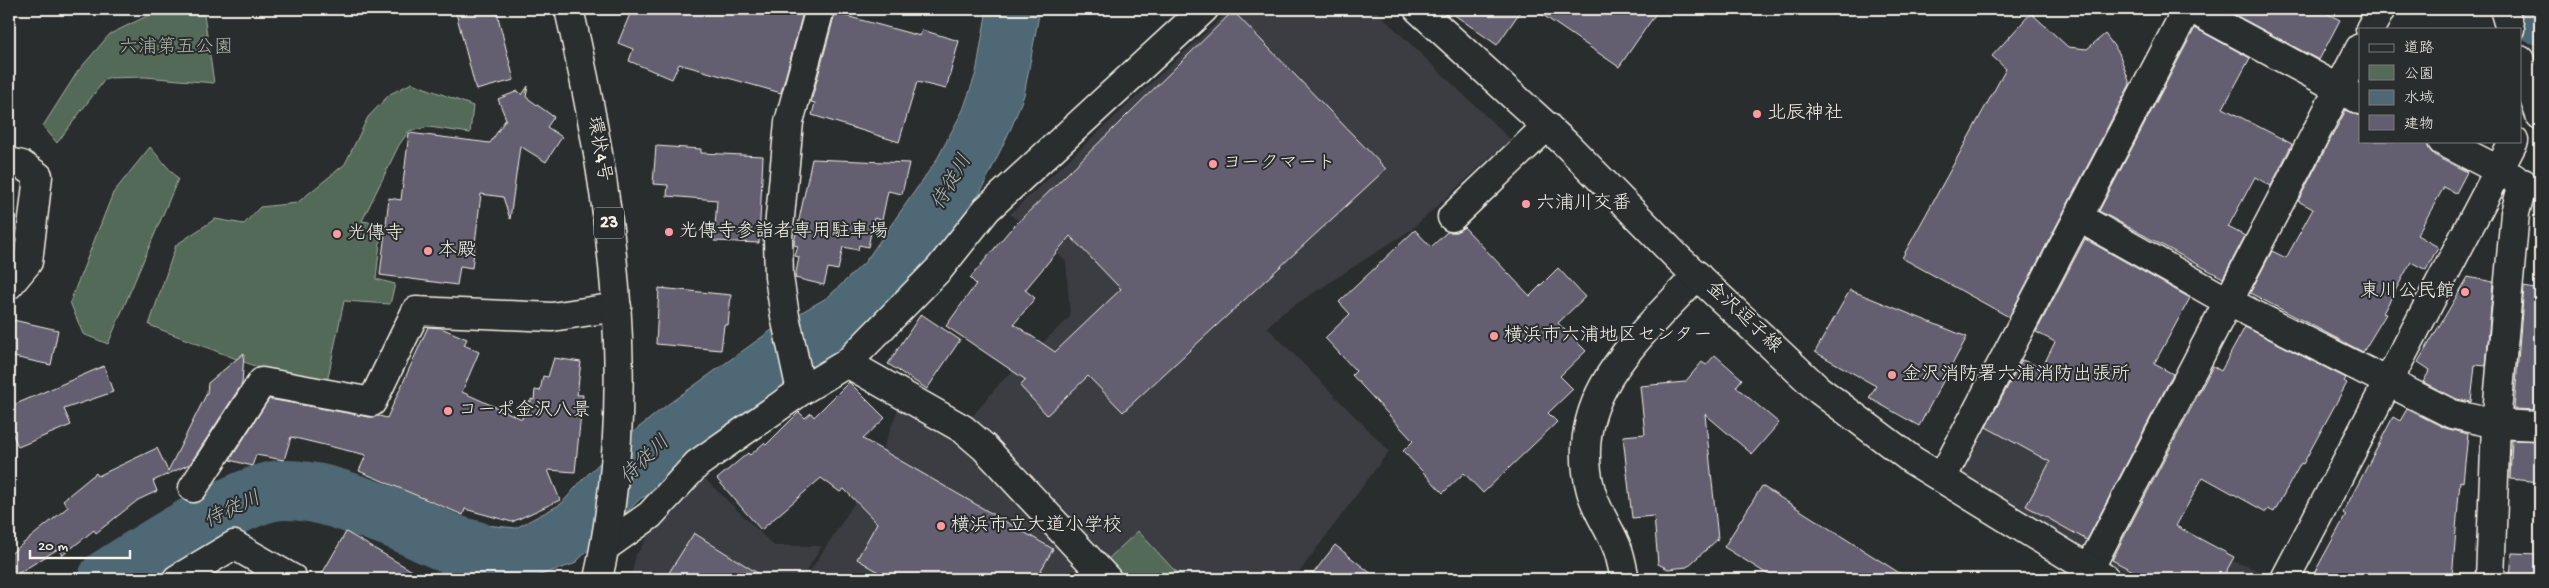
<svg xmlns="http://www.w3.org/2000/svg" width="2549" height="588" viewBox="0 0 2549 588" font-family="'Gochi Hand','Klee One',sans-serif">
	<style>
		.built { fill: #3b3c42 }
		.green { fill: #536b58; stroke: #a4aea0 }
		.water { fill: #506875; stroke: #929fa3 }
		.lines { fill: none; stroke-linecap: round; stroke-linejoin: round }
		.river { stroke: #506875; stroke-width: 60 }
		.building { fill: #635e6f; stroke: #f4f1e8; fill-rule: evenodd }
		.minor-casing { stroke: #f4f1e8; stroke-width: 31 }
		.major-casing { stroke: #f4f1e8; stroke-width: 31 }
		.minor { stroke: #2a2d2e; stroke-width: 28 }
		.major { stroke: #2a2d2e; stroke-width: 28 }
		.poi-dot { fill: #ff9aa2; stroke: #2a2d2e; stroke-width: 2 }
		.labels { text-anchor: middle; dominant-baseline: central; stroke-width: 4; stroke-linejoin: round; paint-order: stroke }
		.shield { fill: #2a2d2e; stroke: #b7b6b0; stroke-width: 1 }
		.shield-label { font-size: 18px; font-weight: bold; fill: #f4f1e8 }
		.park-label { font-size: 19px; fill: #acb5a7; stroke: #2a2d2e }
		.poi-label { font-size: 19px; fill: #f4f1e8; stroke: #2a2d2e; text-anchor: start }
		.street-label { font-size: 19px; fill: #f4f1e8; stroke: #2a2d2e }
		.water-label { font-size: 20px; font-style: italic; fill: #b2baba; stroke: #2a2d2e }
	</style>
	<rect width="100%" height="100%" fill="#2a2d2e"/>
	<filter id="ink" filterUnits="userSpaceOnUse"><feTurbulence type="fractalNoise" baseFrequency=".02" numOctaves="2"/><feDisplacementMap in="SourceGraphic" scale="10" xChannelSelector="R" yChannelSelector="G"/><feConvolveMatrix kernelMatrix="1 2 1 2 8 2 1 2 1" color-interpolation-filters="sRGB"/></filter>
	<g filter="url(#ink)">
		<path class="built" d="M1231 9H1374L1510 139 1412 229 1281 314 1267 327 1389 451 1294 579H1271L1268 576 1264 579H1189L1174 570 1138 532 1106 561 971 418 1000 383 1070 317 1066 261 1010 214Z
			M899 406 959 439 1092 579H805L874 473Z
			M1985 421 2206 551 2281 579H2138L1958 474Z
			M700 474 774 546H822L801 579H630L636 555 661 516Z"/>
		<path class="green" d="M149 15H204L214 83 145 77 106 78 57 143 43 126 78 71 110 34Z
			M412 83 473 106 470 133 429 127 409 131 399 145 362 221 382 224 376 279 395 284 390 304 344 301 327 382 265 370 149 325 176 245 215 219 244 224 260 207 297 203 345 164 368 117 390 94Z
			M150 147 178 179 108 344 83 334 70 302 113 193Z
			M1138 531 1174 570 1189 579H1124L1106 561Z"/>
		<path class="water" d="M987 9H1040L1024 95 1012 126 980 193 943 248 854 347 657 492 641 498 574 564 528 579H473L386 544 409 496 475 524 516 528 561 504 583 479 628 436 667 405 776 327 828 297 865 262 936 161 963 110 976 73Z"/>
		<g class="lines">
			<path class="river" d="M2539 9 2540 15
				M108 579C144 556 243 491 283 490 317 489 350 503 382 514 413 524 441 544 473 550"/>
		</g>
		<path class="building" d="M455 9H496L514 80 476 90Z
			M632 9H804L781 93 679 64 672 79 629 61 633 49 618 43Z
			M1446 9H1522L1497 45Z
			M1534 9H1659L1619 67Z
			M2224 9H2318L2340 20 2319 60Z
			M1233 11 1386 169 1123 412 1088 376 1047 415 1020 386 1026 380 946 326 976 284 970 278 1009 231ZM1070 236 1121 289 1055 352 1014 324 1035 298 1025 290Z
			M835 13 920 36 922 30 959 41 946 89 917 82 899 142 812 115 815 103 811 102Z
			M2031 13 2068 47 2087 49 2105 34 2119 53 2130 84 2009 317 1902 258 2006 69 1992 56Z
			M2195 28 2250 58 2223 108 2292 144 2271 186 2255 177 2228 227 2245 236 2223 278 2099 211Z
			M528 86 526 97 554 117 547 127 562 137 546 162 520 146 510 219 503 197 481 194 472 268 460 266 457 285 380 275 389 198 401 200 409 133 490 143 506 119 498 99 518 91 522 95Z
			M2346 110 2360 116V141H2426L2429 149 2434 155 2467 172 2456 193 2444 187 2417 235 2438 247 2426 270 2411 262 2383 313 2386 314 2363 352 2250 293 2272 251 2286 258 2313 209 2298 201Z
			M656 146 701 149V153L763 156 759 243 714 241 717 200 667 196 668 185 653 184Z
			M812 159 909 163 902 194 888 191 882 220 874 218 868 247 859 245 858 250 843 247 838 270 828 268 824 285 795 278 799 257 795 256 798 246 794 245V243Z
			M1464 227 1530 296 1558 268 1585 297 1558 323 1586 351 1560 376 1573 389 1548 413 1557 422 1483 493 1464 473 1443 493 1403 451 1413 441 1352 375 1356 371 1325 338 1350 314 1339 302 1415 230 1431 247 1447 232H1456Z
			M2085 239 2190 298 2154 364 2173 374 2087 540 2026 506 2050 462 1986 427 2022 360 2042 368 2055 342 2036 332Z
			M2468 277 2493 282 2486 366 2475 365 2471 402 2457 399 2423 382 2430 370 2418 362Z
			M2524 287 2540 290V410L2514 409Z
			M659 288 731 295 728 325H724L721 350 656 344Z
			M1850 290 1967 337 1919 426 1869 398 1876 386 1815 352Z
			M921 314 960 340 927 389 888 364Z
			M13 320 58 330 51 365 9 356Z
			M428 327 441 328 467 339 464 345 479 352 462 392 522 419 525 401 531 402V399L534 400 535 390 540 391 543 376 548 377 554 358 581 362 577 395H583L575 472 548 470 560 500 512 522 465 509 463 515 359 471 366 455 291 437 284 460 256 455 252 466 230 460 269 399 369 417 379 416 387 418Z
			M2245 327 2346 378 2344 381 2347 383 2303 464 2301 463 2274 512 2268 509 2266 512 2203 477 2176 526 2234 557 2222 579H2148L2112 560 2213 366 2221 371Z
			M244 353 242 384 190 464 153 481 157 491 138 500 96 533 94 530 63 555 58 549 9 579V555L68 507 63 500 96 473 98 476 157 448 168 471 207 393 208 383Z
			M1715 355 1742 379 1736 387 1779 423 1752 454 1705 414 1718 539 1687 567 1668 569 1658 564 1654 516 1632 518 1623 436 1645 434 1640 386 1685 382 1702 362 1706 365Z
			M104 366 113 392 64 409 71 425 18 447 9 425V407Z
			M849 382 885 418 863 439 1053 549 1036 579H873L877 571 857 559 877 523 844 489 840 492 821 478 761 530 717 479 748 453 750 455 764 443 766 445 799 412 805 418 811 413 814 417Z
			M2407 409 2445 428 2468 434 2463 482 2460 481 2452 579H2311L2346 515 2343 513 2393 417 2400 421Z
			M2512 440 2540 441V482L2510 479Z
			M1762 486 1909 579H1775L1724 547Z
			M346 532 426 579H319Z
			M694 533 716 547 767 579H665Z
			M1335 545 1378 579H1309Z
			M2512 553 2540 554V579H2510Z"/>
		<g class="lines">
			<defs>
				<path id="minor" d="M2192 9 2360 100
					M2504 9 2510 29
					M2370 29 2381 9
					M2520 60 2540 115
					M2442 141 2514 178
					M9 162 22 165 38 176 28 262 9 285
					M1452 217 1547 126
					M2078 217 2229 302 2452 414 2496 424 2540 426
					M847 363 963 429 984 447 1107 579
					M801 391 785 316 779 277 778 238 789 122 820 9
					M1942 478 2187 9
					M193 488 262 382 372 402 416 311 552 317 617 307
					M605 547 650 515 697 464 801 391 847 363 940 268 987 209 1204 9
					M177 579 234 545 293 579
					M1625 579C1623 570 1621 559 1618 550 1611 530 1597 513 1591 491 1565 396 1640 338 1697 275
					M2084 579 2360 48
					M2285 579 2514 141
					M2490 579 2496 424 2515 213 2523 183"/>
				<path id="major" d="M569 9C612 196 640 389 598 579
					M1418 9 1566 144 1679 259 1819 390 1912 460 2106 579"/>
			</defs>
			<use href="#minor" class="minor-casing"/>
			<use href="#major" class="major-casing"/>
			<use href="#minor" class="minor"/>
			<use href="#major" class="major"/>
		</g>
	</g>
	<g class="poi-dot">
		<circle cx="1757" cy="114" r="5"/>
		<circle cx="1213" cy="164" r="5"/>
		<circle cx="1526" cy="204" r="5"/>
		<circle cx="669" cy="232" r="5"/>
		<circle cx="337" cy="234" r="5"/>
		<circle cx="428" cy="251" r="5"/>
		<circle cx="2465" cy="292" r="5"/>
		<circle cx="1494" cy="336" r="5"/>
		<circle cx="1892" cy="375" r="5"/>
		<circle cx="448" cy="411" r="5"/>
		<circle cx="941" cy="526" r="5"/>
	</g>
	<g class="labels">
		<rect class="shield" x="594" y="207.5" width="30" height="31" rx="4"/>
		<g class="shield-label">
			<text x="609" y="223">23</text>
		</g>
		<g class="park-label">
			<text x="176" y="48">六浦第五公園</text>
		</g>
		<g class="poi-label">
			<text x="1767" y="114">北辰神社</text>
			<text x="1223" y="164">ヨークマート</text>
			<text x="1536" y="204">六浦川交番</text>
			<text x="679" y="232">光傳寺参詣者専用駐車場</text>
			<text x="347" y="234">光傳寺</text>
			<text x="438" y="251">本殿</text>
			<text x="2455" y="292" text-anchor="end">東川公民館</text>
			<text x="1504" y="336">横浜市六浦地区センター</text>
			<text x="1902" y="375">金沢消防署六浦消防出張所</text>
			<text x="458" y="411">コーポ金沢八景</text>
			<text x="951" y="526">横浜市立大道小学校</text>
		</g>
		<g class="street-label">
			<text transform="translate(598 149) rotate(80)">環状4号</text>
			<text transform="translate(1743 318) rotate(43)">金沢逗子線</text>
		</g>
		<g class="water-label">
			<text transform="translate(953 183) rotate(-60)">侍従川</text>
			<text transform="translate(646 461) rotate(-44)">侍従川</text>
			<text transform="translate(233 511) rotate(-25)">侍従川</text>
		</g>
	</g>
	<rect width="2549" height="588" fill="none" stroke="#2a2d2e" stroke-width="30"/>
	<rect x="15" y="15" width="2519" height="558" fill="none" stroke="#f4f1e8" stroke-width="2" filter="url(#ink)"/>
	<rect x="2359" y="28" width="162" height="115" fill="#2a2d2e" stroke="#7b7b78"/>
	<rect x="2369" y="44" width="25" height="8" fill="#2a2d2e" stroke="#7b7b78"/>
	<text x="2404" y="52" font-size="15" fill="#f4f1e8">道路</text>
	<rect x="2369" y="65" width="25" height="15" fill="#536b58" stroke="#7b7b78"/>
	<text x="2404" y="78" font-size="15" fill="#f4f1e8">公園</text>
	<rect x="2369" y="90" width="25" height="15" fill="#506875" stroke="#7b7b78"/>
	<text x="2404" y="102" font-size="15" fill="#f4f1e8">水域</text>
	<rect x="2369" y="115" width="25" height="15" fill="#635e6f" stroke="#7b7b78"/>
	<text x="2404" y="128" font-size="15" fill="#f4f1e8">建物</text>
	<path d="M30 550v8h100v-8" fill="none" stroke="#f4f1e8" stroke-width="2.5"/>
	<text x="38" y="550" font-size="15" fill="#f4f1e8" stroke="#2a2d2e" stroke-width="4" paint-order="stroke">20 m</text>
</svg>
